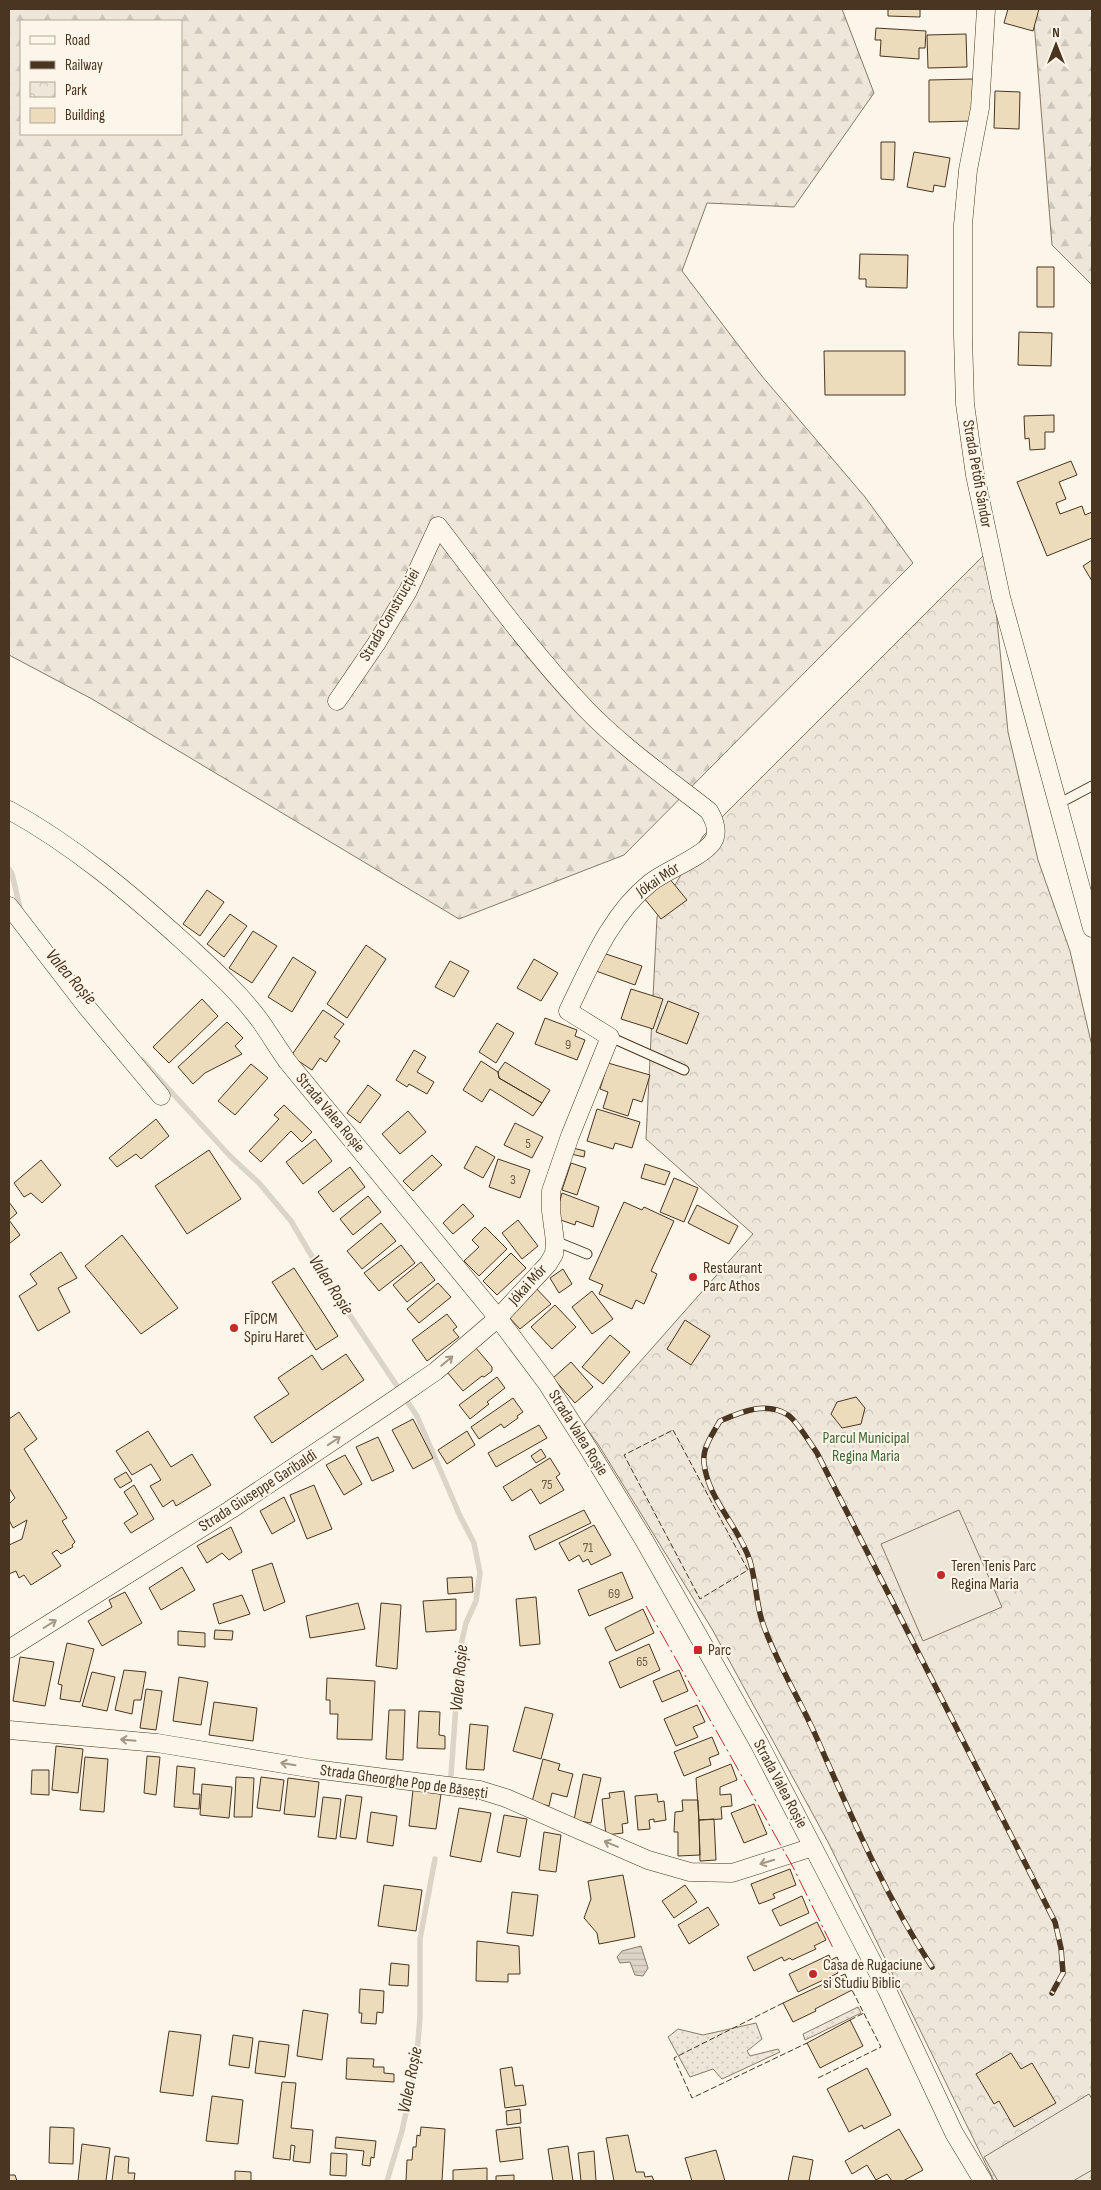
<svg xmlns="http://www.w3.org/2000/svg" width="1101" height="2190" viewBox="0 0 1101 2190" font-family="'Sofia Sans Condensed',sans-serif">
	<style>
		.grass { fill: url(#grass-dots); stroke: #887966 }
		.forest { fill: url(#forest-firs); stroke: #887966; fill-rule: evenodd }
		.park { fill: url(#park-crowns); stroke: #887966 }
		.pitch { fill: #ede6d9; stroke: #887966 }
		.water { fill: url(#water-rules); stroke: #887966 }
		.lines { fill: none; stroke-linecap: round; stroke-linejoin: round }
		.stream { stroke: #dcd4c6; stroke-width: 5.5 }
		.building { fill: #ecdcbc; stroke: #4a3520 }
		.lane-casing { stroke: #4a3520; stroke-width: 11 }
		.street-casing { stroke: #4a3520; stroke-width: 19 }
		.lane { stroke: #fbf6e9; stroke-width: 9 }
		.street { stroke: #fbf6e9; stroke-width: 18 }
		.rail-casing { stroke: #4a3520; stroke-width: 5.5 }
		.rail { stroke: #fbf6e9; stroke-width: 4; stroke-dasharray: 11; stroke-linecap: butt }
		.fence { stroke: #4a3520; stroke-width: 1; stroke-dasharray: 6 2.5; stroke-linecap: butt }
		.power { stroke: #c62828; stroke-width: 1; stroke-dasharray: 18 4 2.5 4; stroke-linecap: butt }
		.oneway { stroke: #a29684 }
		.poi-dot { fill: #c62828; stroke: #fbf6e9; stroke-width: 2 }
		.labels { text-anchor: middle; dominant-baseline: central; stroke-width: 4; stroke-linejoin: round; paint-order: stroke }
		.number-label { font-size: 14px; fill: #725f47 }
		.street-label { font-size: 16px; fill: #4a3520; stroke: #fbf6e9 }
		.poi-label { font-size: 16px; fill: #4a3520; stroke: #fbf6e9; text-anchor: start }
		.park-label { font-size: 16px; fill: #436837; stroke: #fbf6e9 }
		.water-label { font-size: 18px; font-style: italic; fill: #4a3520; stroke: #fbf6e9 }
	</style>
	<defs>
		<pattern id="grass-dots" width="8" height="8" patternUnits="userSpaceOnUse" patternTransform="scale(1.25)"><rect width="8" height="8" fill="#ede6d9"/><path d="M2 2h.1M6 6h.1" fill="none" stroke="#cdc6ba" stroke-width="1.8" stroke-linecap="round"/></pattern>
		<pattern id="forest-firs" width="22" height="20" patternUnits="userSpaceOnUse" patternTransform="scale(1.25)"><rect width="22" height="20" fill="#ede6d9"/><path d="M5 1l3.5 6h-7zM16 11l3.5 6h-7z" fill="#cdc6ba"/></pattern>
		<pattern id="park-crowns" width="20" height="18" patternUnits="userSpaceOnUse" patternTransform="scale(1.25)"><rect width="20" height="18" fill="#ede6d9"/><path d="M2 6a3 3 0 1 1 6 0M12 15a3 3 0 1 1 6 0" fill="none" stroke="#cdc6ba"/></pattern>
		<pattern id="water-rules" width="6" height="5" patternUnits="userSpaceOnUse" patternTransform="scale(1.25)"><rect width="6" height="5" fill="#dcd4c6"/><path d="M0 2.5h6" fill="none" stroke="#beb7aa"/></pattern>
	</defs>
	<rect width="100%" height="100%" fill="#fbf6e9"/>
	<path class="grass" d="M858 2007 861 2013 805 2040 803 2034Z
		M756 2023 762 2039 747 2051 750 2056 778 2049 780 2052 722 2079 713 2069 690 2077 668 2037 678 2029 703 2035Z"/>
	<path class="forest" d="M9 9H842L874 93 794 207 707 203 682 271 761 375 865 497 913 563 624 855 459 919 92 699 9 655ZM21 21H181V134H21Z
		M1033 9H1092V285L1052 245Z"/>
	<path class="park" d="M990 549 1008 732 1038 860 1070 951 1092 1046V2181H994L828 1842 712 1629 598 1444 584 1425 753 1234 646 1139 657 917 703 836Z"/>
	<path class="pitch" d="M959 1510 1002 1607 923 1641 881 1544Z
		M1089 2094 1092 2099V2170L1073 2181H998L984 2157Z"/>
	<path class="water" d="M641 1946 648 1968 643 1976 635 1975 630 1962 620 1963 617 1957 622 1951Z"/>
	<g class="lines">
		<path class="stream" d="M9 869 12 874 21 912
			M142 1060 230 1156 259 1183 291 1221 321 1272 417 1416 460 1516 474 1543 480 1573 476 1601 466 1623 460 1649 451 1775
			M387 2181 402 2131 416 2066 420 2017V1939L435 1859"/>
	</g>
	<path class="building" d="M888 9H920V17L888 16Z
		M1008 9H1039L1033 31 1004 23Z
		M876 28 926 31 925 48H919V59L880 56 881 40H875Z
		M966 34 967 67 928 68 927 35Z
		M973 79V121L929 122V80Z
		M995 91 1020 92 1019 129 994 128Z
		M881 142H895L894 180 881 179Z
		M914 152 950 158 945 187 934 185 933 192 907 187Z
		M860 254 908 255 907 288 866 287V279H859Z
		M1037 267H1054V307H1037Z
		M1019 332 1052 333 1051 366 1018 365Z
		M824 351H905V395H825Z
		M1054 415V432H1045V449L1030 450 1029 438 1025 439 1024 416Z
		M1071 461 1077 475 1059 482 1066 499 1056 503 1060 514 1082 506 1085 515 1092 512V538L1047 556 1017 482Z
		M1092 560V581L1083 566Z
		M669 878 687 900 661 919 644 898Z
		M207 890 224 902 200 936 183 924Z
		M230 914 247 926 224 957 207 944Z
		M253 931 277 946 252 983 229 968Z
		M366 945 386 959 347 1018 327 1004Z
		M603 953 642 966 635 985 596 971Z
		M293 957 316 972 292 1012 268 997Z
		M534 959 558 973 541 1001 517 988Z
		M450 961 469 971 454 997 435 987Z
		M631 989 663 999 653 1029 621 1019Z
		M202 999 218 1016 169 1063 153 1047Z
		M668 1001 699 1013 687 1044 656 1032Z
		M323 1010 344 1024 334 1037 340 1041 326 1062 320 1058 312 1070 291 1056Z
		M545 1018 577 1030 575 1036 585 1040 577 1060 535 1044Z
		M227 1022 243 1038 235 1046 242 1054 205 1073 193 1084 178 1067Z
		M497 1023 514 1033 496 1063 479 1052Z
		M414 1050 426 1057 417 1072 434 1082 427 1094 409 1084 407 1087 396 1080Z
		M481 1061 498 1072 499 1078 542 1103 533 1116 490 1089 482 1102 463 1090Z
		M505 1062 550 1090 542 1103 499 1078 498 1072Z
		M608 1063 650 1075 642 1102 633 1099 628 1116 603 1108 608 1092 600 1089Z
		M251 1064 268 1078 235 1115 218 1101Z
		M368 1085 381 1095 360 1123 347 1113Z
		M284 1105 312 1132 302 1142 291 1131 261 1162 249 1151 279 1119 274 1115Z
		M597 1109 640 1122 632 1148 615 1143 613 1149 587 1141Z
		M408 1111 426 1132 400 1154 382 1134Z
		M156 1119 169 1136 141 1159 136 1154 117 1167 109 1158Z
		M515 1123 543 1137 532 1158 504 1145Z
		M315 1139 332 1161 303 1184 286 1162Z
		M476 1146 495 1157 483 1178 464 1168Z
		M573 1148 585 1151 584 1157 571 1154Z
		M209 1150 241 1199 187 1234 155 1186Z
		M432 1155 442 1165 413 1191 403 1181Z
		M498 1159 530 1170 520 1198 489 1187Z
		M41 1160 61 1185 42 1203 31 1193 24 1197 14 1183Z
		M571 1163 586 1168 577 1195 562 1190Z
		M645 1164 670 1172 665 1185 641 1178Z
		M350 1167 365 1187 333 1212 318 1192Z
		M674 1178 698 1188 684 1222 660 1212Z
		M562 1193 599 1207 593 1227 576 1221 575 1225 555 1218Z
		M368 1196 381 1212 353 1235 340 1219Z
		M9 1202 17 1213 9 1220 20 1235 9 1244Z
		M624 1202 642 1210 644 1207 674 1221 651 1271 657 1274 644 1304 636 1300 632 1309 599 1294 603 1285 589 1279Z
		M463 1204 474 1216 453 1234 443 1223Z
		M697 1205 738 1226 729 1244 688 1223Z
		M518 1220 538 1246 522 1259 502 1233Z
		M381 1223 396 1241 362 1269 347 1251Z
		M485 1227 507 1249 479 1276 464 1261 479 1247 472 1240Z
		M122 1235 178 1308 141 1334 85 1266Z
		M401 1245 415 1263 379 1291 364 1273Z
		M61 1252 77 1278 58 1288 70 1312 38 1331 19 1296 37 1284 30 1274Z
		M511 1253 526 1268 497 1295 483 1281Z
		M421 1262 435 1280 407 1302 393 1285Z
		M294 1268 338 1336 316 1350 272 1282Z
		M563 1269 572 1284 559 1293 550 1278Z
		M438 1283 451 1297 419 1323 407 1309Z
		M535 1287 551 1304 520 1329 506 1314Z
		M592 1291 613 1319 592 1334 572 1307Z
		M555 1305 576 1327 552 1349 531 1327Z
		M447 1314 457 1327 453 1330 459 1337 427 1361 412 1340Z
		M685 1320 710 1336 691 1365 667 1349Z
		M610 1335 630 1352 603 1384 582 1367Z
		M476 1348 492 1367V1371L484 1377 482 1376 463 1391 447 1372Z
		M346 1354 364 1380 272 1443 254 1417 289 1394 278 1378 312 1355 322 1370Z
		M571 1362 593 1387 575 1403 553 1378Z
		M497 1377 505 1388 487 1402 489 1404 470 1419 459 1405Z
		M856 1397 865 1408 861 1424 842 1428 831 1414 837 1402Z
		M513 1398 523 1412 517 1416 518 1418 504 1428 501 1424 479 1439 471 1427Z
		M19 1412 37 1439 24 1449 67 1518 62 1521 75 1542 72 1545 73 1547 61 1554 57 1550 52 1553 61 1566 31 1585 24 1575 19 1578 16 1571 9 1574V1545L22 1539 27 1520 13 1528 9 1520V1504L15 1498 9 1488V1419Z
		M413 1419 433 1458 413 1469 392 1430Z
		M539 1425 547 1438 496 1467 488 1453Z
		M148 1431 171 1467 192 1454 211 1485 176 1506 173 1500 163 1507 150 1486 161 1480 151 1464 132 1475 116 1451Z
		M467 1431 475 1445 447 1464 438 1450Z
		M378 1437 394 1471 372 1481 356 1447Z
		M541 1449 546 1457 536 1463 531 1456Z
		M345 1455 362 1484 344 1495 326 1465Z
		M550 1458 560 1474 556 1477 564 1490 540 1504 531 1489 512 1501 503 1487Z
		M126 1472 132 1481 120 1488 114 1479Z
		M134 1485 154 1519 131 1533 124 1523 138 1514 124 1492Z
		M314 1485 332 1529 307 1539 290 1495Z
		M284 1497 295 1521 272 1534 260 1511Z
		M584 1510 591 1523 535 1550 529 1536Z
		M594 1525 611 1555 591 1565 588 1559 583 1562 579 1555 569 1561 559 1543Z
		M231 1527 242 1552 229 1560 222 1553 207 1563 197 1546Z
		M272 1563 285 1602 264 1611 252 1570Z
		M182 1567 195 1590 161 1610 149 1588Z
		M622 1572 633 1598 589 1616 578 1590Z
		M472 1577 473 1592 448 1594 447 1578Z
		M125 1592 142 1623 102 1646 88 1621 112 1607 109 1600Z
		M242 1595 250 1614 219 1624 213 1604Z
		M536 1597 540 1644 520 1646 516 1599Z
		M456 1599V1630L426 1632 423 1601Z
		M358 1603 365 1629 310 1638 306 1616Z
		M381 1603 401 1605 397 1669 376 1666Z
		M643 1609 654 1633 616 1651 605 1628Z
		M215 1630 233 1631 232 1640 214 1639Z
		M178 1631 205 1633V1647L178 1645Z
		M67 1643 94 1649 80 1702 60 1699 62 1685 58 1684Z
		M649 1644 660 1670 620 1688 609 1662Z
		M20 1657 54 1662 45 1706 13 1701Z
		M124 1670 146 1672 141 1700H134L132 1714 115 1710Z
		M679 1670 688 1691 662 1702 653 1681Z
		M92 1672 115 1677 107 1711 82 1706Z
		M179 1677 208 1682 201 1725 173 1721Z
		M327 1678 375 1681 372 1740 337 1739 338 1714H330V1700H326Z
		M146 1689 162 1691 156 1730 140 1728Z
		M214 1702 257 1708 253 1741 209 1735Z
		M697 1705 705 1722 693 1727 698 1737 676 1746 664 1719Z
		M525 1707 553 1714 541 1759 513 1751Z
		M389 1710H405L403 1760 386 1759Z
		M419 1711 440 1712 439 1735 445 1736V1749L417 1748Z
		M470 1724 488 1726 484 1770 466 1769Z
		M712 1737 719 1754 709 1758 711 1765 684 1776 674 1752Z
		M56 1746 83 1749 78 1793 52 1790Z
		M147 1756 160 1757 156 1795 144 1793Z
		M85 1757 108 1759 104 1812 80 1810Z
		M543 1759 560 1764 558 1770 573 1774 567 1797 552 1793 549 1806 532 1802Z
		M731 1764 737 1780 720 1787V1795L731 1794 732 1806 721 1807 722 1819 699 1820 696 1778Z
		M177 1766 195 1768 193 1794H200L199 1809 174 1807Z
		M32 1770H49V1795L31 1794Z
		M583 1774 601 1778 591 1823 574 1820Z
		M236 1777 254 1778 252 1817H234Z
		M261 1777 284 1780 280 1811 257 1808Z
		M288 1778 319 1782 315 1817 284 1814Z
		M202 1784 232 1787 229 1818 200 1815Z
		M413 1790 441 1794 436 1829 409 1826Z
		M624 1791 628 1823 622 1824 623 1833 606 1835 602 1799 610 1798 609 1793Z
		M657 1794 658 1802 664 1801 666 1820 654 1822V1819L649 1820 650 1829 638 1830 635 1796Z
		M346 1795 362 1797 356 1839 340 1837Z
		M323 1797 341 1799 336 1839 318 1837Z
		M682 1800H698L700 1855 678 1856V1832H674L675 1812 683 1811Z
		M754 1804 767 1834 744 1843 731 1813Z
		M459 1808 491 1813 481 1862 450 1856Z
		M371 1812 397 1816 393 1846 367 1842Z
		M504 1815 527 1819 520 1857 497 1852Z
		M714 1819 716 1860 700 1861 699 1820Z
		M544 1832 561 1835 556 1872 539 1870Z
		M790 1869 796 1885 773 1894 775 1898 759 1904 751 1884Z
		M623 1875 635 1937 599 1944 597 1933 584 1918 591 1899 588 1881Z
		M384 1885 422 1890 416 1931 378 1926Z
		M685 1885 697 1902 674 1918 662 1901Z
		M512 1892 538 1895 533 1936 507 1933Z
		M802 1896 809 1913 780 1926 772 1910Z
		M708 1907 719 1925 689 1944 678 1925Z
		M817 1922 826 1940 814 1946 816 1949 792 1960 790 1958 784 1961 782 1957 754 1971 747 1957Z
		M477 1941 519 1946 520 1974H508V1982L476 1981Z
		M829 1955 831 1960 837 1957 841 1966 835 1968 838 1973 798 1992 789 1974Z
		M391 1963 409 1965 408 1986 389 1985Z
		M845 1974 852 1990 815 2009 816 2011 793 2022 783 2003Z
		M360 1989 384 1991 383 2013 377 2012 376 2024 361 2023 362 2013H359Z
		M303 2010 328 2014 322 2060 297 2056Z
		M850 2020 863 2046 820 2068 807 2043Z
		M169 2031 201 2035 193 2096 160 2092Z
		M233 2035 253 2038 249 2068 229 2065Z
		M259 2041 289 2045 285 2077 255 2073Z
		M1011 2053 1021 2069 1032 2063 1056 2103 1014 2127 999 2101 994 2104 976 2074Z
		M347 2058 374 2059 373 2067H384V2073L394 2074V2082L346 2079Z
		M512 2067 515 2086 523 2085 526 2105 505 2108 500 2069Z
		M867 2068 891 2115 864 2129 862 2125 849 2132 827 2089Z
		M282 2082 296 2083 291 2128 313 2130 310 2163 293 2161 295 2146 291 2145 290 2160 273 2158Z
		M212 2096 243 2100 238 2144 206 2141Z
		M520 2109 521 2123 507 2125 506 2111Z
		M50 2127 74 2128 73 2164 49 2163Z
		M421 2127 445 2129 442 2181H406L407 2160H412L413 2147H416L417 2135 420 2136Z
		M520 2127 523 2159 500 2162 496 2130Z
		M899 2129 923 2170 903 2181H892L887 2174 876 2180 867 2165 852 2174 845 2161Z
		M628 2135 636 2172H644L645 2177 652 2176 654 2181H614L606 2138Z
		M336 2137 376 2141 374 2158 371 2157 370 2166 362 2165 364 2151 335 2148Z
		M82 2144 110 2148 106 2181H78Z
		M568 2146 573 2181H553L548 2149Z
		M716 2150 725 2181H692L685 2158Z
		M594 2151 596 2181H581L578 2153Z
		M331 2153 347 2154 346 2176 330 2175Z
		M115 2156 129 2158 128 2173H135L134 2181H112Z
		M793 2156 813 2160 809 2181H788Z
		M487 2168V2181H453V2170Z
		M235 2171 251 2172V2181H235Z
		M9 2175H15L17 2181H9Z
		M514 2175V2181H496V2176Z"/>
	<g class="lines">
		<defs>
			<path id="lane" d="M1058 804 1092 786
				M610 1037 684 1070
				M555 1241 587 1254"/>
			<path id="street" d="M986 9 980 108 968 170 963 225V336L965 404 975 475 1001 597 1092 928
				M9 810C73 845 131 894 185 943 212 968 240 993 261 1022 270 1035 278 1048 287 1061L498 1318 546 1382 588 1448 644 1540 759 1743 887 1990 954 2133 983 2181
				M9 906 86 1006 161 1096
				M9 1649 230 1510 391 1402 436 1371 498 1318 548 1264 554 1254 555 1241 551 1211V1191L570 1136 610 1037 568 1011C590 966 610 915 650 883 666 870 699 859 712 843 719 834 715 821 709 811 667 778 621 746 584 707 531 651 485 587 438 526L408 591 376 644 337 701
				M9 1730 157 1743 314 1769 480 1790 506 1798 648 1860 690 1872 732 1873 813 1847"/>
		</defs>
		<use href="#lane" class="lane-casing"/>
		<use href="#street" class="street-casing"/>
		<use href="#lane" class="lane"/>
		<use href="#street" class="street"/>
		<defs>
			<path id="rail" d="M932 1967C884 1894 850 1813 815 1734 798 1696 775 1660 762 1621 756 1602 756 1581 750 1561 739 1526 708 1500 704 1463 702 1448 713 1433 720 1421 741 1412 766 1401 788 1415 797 1421 810 1443 817 1453L1055 1922 1061 1948 1063 1973 1052 1993"/>
		</defs>
		<use href="#rail" class="rail-casing"/>
		<use href="#rail" class="rail"/>
		<path class="fence" d="M673 1430 748 1570 700 1599 624 1455Z
			M783 2003 674 2058 692 2098 807 2043
			M850 2020 864 2013
			M818 2078 881 2047 852 1990"/>
		<path class="power" d="M646 1606 793 1867 834 1950"/>
	</g>
	<defs><path id="oneway-shaft" d="M-6 0H5M1.5-3L5.5 0L1.5 3" fill="none" stroke-width="1.6" stroke-linecap="round" stroke-linejoin="round" transform="scale(1.25)"/></defs>
	<g class="oneway">
		<use href="#oneway-shaft" transform="translate(447 1361) rotate(-40)"/>
		<use href="#oneway-shaft" transform="translate(334 1441) rotate(-34)"/>
		<use href="#oneway-shaft" transform="translate(50 1624) rotate(-32)"/>
		<use href="#oneway-shaft" transform="translate(128 1740) rotate(-175)"/>
		<use href="#oneway-shaft" transform="translate(288 1764) rotate(-171)"/>
		<use href="#oneway-shaft" transform="translate(611 1844) rotate(-157)"/>
		<use href="#oneway-shaft" transform="translate(767 1862) rotate(163)"/>
	</g>
	<g class="poi-dot">
		<circle cx="693" cy="1277" r="5"/>
		<circle cx="234" cy="1328" r="5"/>
		<circle cx="941" cy="1575" r="5"/>
		<rect x="693" y="1645" width="10" height="10" rx="2.5"/>
		<circle cx="813" cy="1974" r="5"/>
	</g>
	<g class="labels">
		<g class="number-label">
			<text x="568" y="1044">9</text>
			<text x="528" y="1143">5</text>
			<text x="513" y="1179">3</text>
			<text x="547" y="1484">75</text>
			<text x="588" y="1547">71</text>
			<text x="614" y="1593">69</text>
			<text x="642" y="1661">65</text>
		</g>
		<g class="street-label">
			<text transform="translate(977 474) rotate(80)">Strada Petőfi Sándor</text>
			<text transform="translate(390 615) rotate(-60)">Strada Construcției</text>
			<text transform="translate(658 880) rotate(-34)">Jókai Mór</text>
			<text transform="translate(330 1113) rotate(50)">Strada Valea Roșie</text>
			<text transform="translate(528 1285) rotate(-48)">Jókai Mór</text>
			<text transform="translate(578 1433) rotate(58)">Strada Valea Roșie</text>
			<text transform="translate(258 1491) rotate(-33)">Strada Giuseppe Garibaldi</text>
			<text transform="translate(404 1782) rotate(8)">Strada Gheorghe Pop de Băsești</text>
			<text transform="translate(780 1784) rotate(62)">Strada Valea Roșie</text>
		</g>
		<g class="poi-label">
			<text x="703" y="1268">Restaurant<tspan x="703" dy="18">Parc Athos</tspan></text>
			<text x="244" y="1319">FÎPCM<tspan x="244" dy="18">Spiru Haret</tspan></text>
			<text x="951" y="1566">Teren Tenis Parc<tspan x="951" dy="18">Regina Maria</tspan></text>
			<text x="708" y="1650">Parc</text>
			<text x="823" y="1965">Casa de Rugaciune<tspan x="823" dy="18">si Studiu Biblic</tspan></text>
		</g>
		<g class="park-label">
			<text x="866" y="1438">Parcul Municipal<tspan x="866" dy="18">Regina Maria</tspan></text>
		</g>
		<g class="water-label">
			<text transform="translate(71 977) rotate(49)">Valea Roșie</text>
			<text transform="translate(331 1285) rotate(57)">Valea Roșie</text>
			<text transform="translate(459 1678) rotate(-85)">Valea Roșie</text>
			<text transform="translate(410 2080) rotate(-79)">Valea Roșie</text>
		</g>
	</g>
	<rect width="1101" height="2190" fill="none" stroke="#4a3520" stroke-width="20"/>
	<rect x="20" y="20" width="162" height="115" fill="#fbf6e9" stroke="#b4a999"/>
	<rect x="30" y="36" width="25" height="8" fill="#fbf6e9" stroke="#b4a999"/>
	<text x="65" y="45" font-size="15" fill="#4a3520">Road</text>
	<rect x="30" y="61" width="25" height="8" fill="#4a3520" stroke="#b4a999"/>
	<text x="65" y="70" font-size="15" fill="#4a3520">Railway</text>
	<rect x="30" y="82" width="25" height="15" fill="url(#park-crowns)" stroke="#b4a999"/>
	<text x="65" y="95" font-size="15" fill="#4a3520">Park</text>
	<rect x="30" y="108" width="25" height="15" fill="#ecdcbc" stroke="#b4a999"/>
	<text x="65" y="120" font-size="15" fill="#4a3520">Building</text>
	<g transform="translate(1056 45)" stroke="#fbf6e9" stroke-width="4" paint-order="stroke">
	<path d="M0-4L9 19L0 12L-9 19Z" fill="#4a3520"/>
	<text y="-8" font-size="14" font-weight="bold" text-anchor="middle" fill="#4a3520">N</text>
	</g>
</svg>
